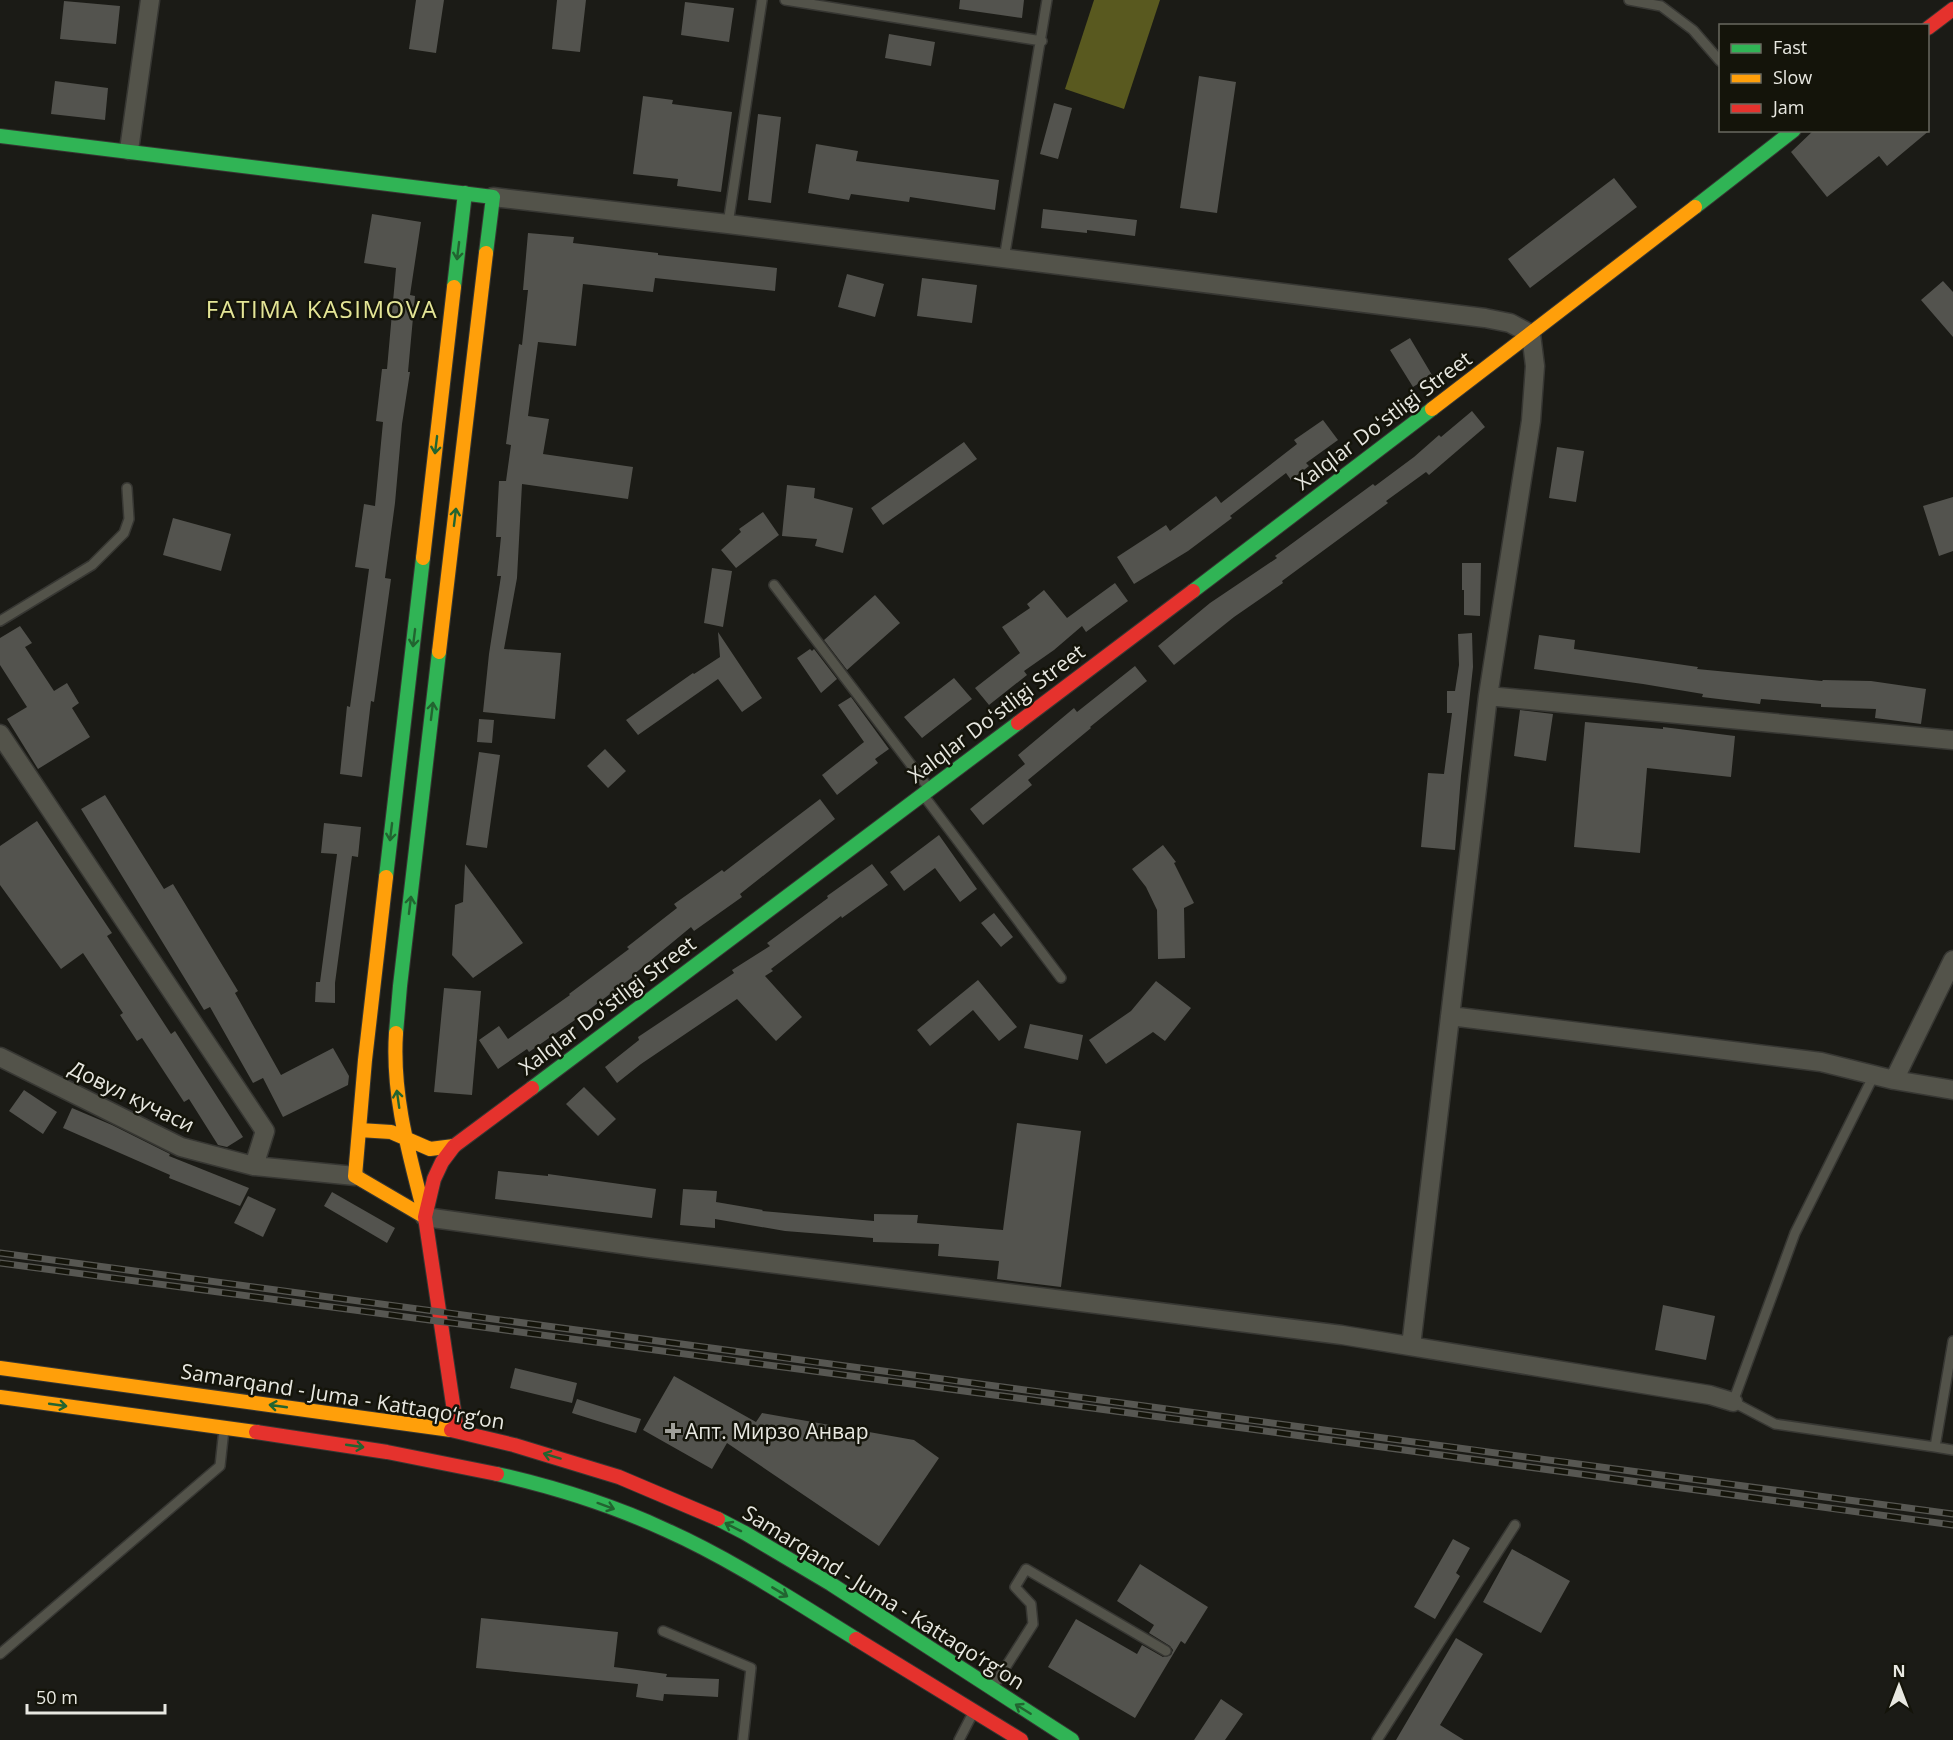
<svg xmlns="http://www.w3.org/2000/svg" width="1953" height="1740" viewBox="0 0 1953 1740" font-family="'Open Sans',sans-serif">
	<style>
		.water { fill: #59591f }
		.building { fill: #53534e }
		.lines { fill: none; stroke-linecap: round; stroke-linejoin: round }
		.lane-casing { stroke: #373733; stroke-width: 12 }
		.street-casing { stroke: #373733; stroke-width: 21 }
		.fast-casing { stroke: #373733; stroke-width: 16 }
		.slow-casing { stroke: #373733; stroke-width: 16 }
		.jam-casing { stroke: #373733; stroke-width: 16 }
		.lane { stroke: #53534a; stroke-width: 9 }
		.street { stroke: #53534a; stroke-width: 18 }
		.fast { stroke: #30b455; stroke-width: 14 }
		.slow { stroke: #ff9f0a; stroke-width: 14 }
		.jam { stroke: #e5322d; stroke-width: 14 }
		.rail-casing { stroke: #575752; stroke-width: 7 }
		.rail { stroke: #14140a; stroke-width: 4.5; stroke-dasharray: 14; stroke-linecap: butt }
		.oneway { stroke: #226430 }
		.poi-dot { fill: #a0a09a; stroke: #14140a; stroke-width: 2 }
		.labels { text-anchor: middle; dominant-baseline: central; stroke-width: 5; stroke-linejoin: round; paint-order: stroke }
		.street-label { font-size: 21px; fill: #e8e8e1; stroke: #14140a }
		.poi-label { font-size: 21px; fill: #e8e8e1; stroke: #14140a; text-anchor: start }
		.quarter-label { font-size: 24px; letter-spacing: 1.5px; fill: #e4e596; stroke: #14140a }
	</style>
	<rect width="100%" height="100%" fill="#1b1b16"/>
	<path class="water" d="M1094 0H1160L1124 109 1065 89Z"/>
	<path class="building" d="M416 0H444L436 53 409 49Z
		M557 0H586L580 52 552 49Z
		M960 0H1024L1022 18 959 9Z
		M64 1 120 6 116 44 60 39Z
		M685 2 734 8 729 42 681 35Z
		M889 34 935 42 931 66 885 58Z
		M1199 76 1236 82 1217 213 1180 208Z
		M55 81 108 88 105 120 51 114Z
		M643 96 673 100 672 104 732 112 721 192 677 186 678 179 633 174Z
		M1054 103 1072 108 1058 159 1040 154Z
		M758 114 781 117 771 203 748 200Z
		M1814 130H1930L1887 166 1879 156 1827 197 1791 152Z
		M816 144 858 151 856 161 999 180 995 210 910 197 909 202 851 194 849 200 808 193Z
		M1614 178 1637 207 1530 288 1508 259Z
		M1043 209 1137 220 1135 236 1087 230V233L1041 228Z
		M372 214 421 222 410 295 415 296 408 372H410L402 424 395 503 385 578 391 579 374 702 371 701 362 777 340 774 347 706 350 707 369 569 355 567 364 504 375 506 383 422 376 421 382 369H387L396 268 364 263Z
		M528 233 574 237 573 243 658 253V255L777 268 775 291 655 278 653 292 583 284 576 346 538 342 528 416 549 419 543 454 633 467 628 499 522 484 517 578 504 649 561 653 555 719 483 712 489 654 501 576H497L501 537H496L499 481H506L511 445 506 444 519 344 522 345 528 290H523Z
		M847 274 884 284 875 317 838 307Z
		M922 278 977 285 972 323 917 316Z
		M1943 281 1953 292V337L1921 300Z
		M1410 338 1432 375 1413 387 1390 350Z
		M1472 411 1485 427 1429 475 1426 472 1386 501 1388 503 1282 581 1283 583 1234 617 1174 665 1158 646 1210 603 1277 558 1275 556 1373 484 1375 486 1414 457 1439 435 1441 437Z
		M1323 420 1338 440 1306 463 1309 466 1291 480 1286 473 1230 516 1232 518 1188 551 1134 584 1117 557 1166 525 1170 531 1216 496 1221 503 1297 444 1294 440Z
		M964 442 977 459 883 525 871 508Z
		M1557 447 1584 451 1576 502 1549 498Z
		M787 485 815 488 814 498 853 508 843 553 815 546 817 539 782 536Z
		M1953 497V551L1939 556 1923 506Z
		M763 512 779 535 736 568 721 550 741 532 739 529Z
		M173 518 231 534 221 571 163 555Z
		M1462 563H1481L1480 616 1464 615V590H1462Z
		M712 568 732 571 723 627 704 623Z
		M1115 583 1128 601 1086 632 1082 626 1054 650 1024 671 1027 675 989 705 975 688 1020 653 1002 627 1030 608 1027 604 1044 590 1067 618Z
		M875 595 900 623 847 670 824 640Z
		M20 626 32 643 25 647 54 691 67 683 79 703 72 708 90 737 38 769 7 719 27 707 0 665V638Z
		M718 632 762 698 742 712 718 679 638 735 626 720 693 673 694 674 720 657Z
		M1472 633 1473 667 1461 776 1455 850 1421 847 1428 773 1444 774 1452 713H1447V691H1455L1459 665 1458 634Z
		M1539 635 1575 640 1574 649 1698 667 1697 669 1822 681 1823 680 1871 681 1926 689 1921 724 1875 718 1876 709 1821 707V704L1761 699 1760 704 1702 697 1703 694 1643 684 1534 669Z
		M810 649 812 651 814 649 837 679 821 693 797 658Z
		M1135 666 1147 681 1090 727 1091 728 1028 780 1032 785 983 825 970 809 1025 764 1018 755 1074 708 1077 712Z
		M954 678 972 699 922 738 904 717Z
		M851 697 889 749 875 759 878 763 837 795 822 775 864 742 838 705Z
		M1520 710 1553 714 1546 761 1514 756Z
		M479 719 494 720 492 743 477 742Z
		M1585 722 1663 729V727L1735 736 1731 777 1647 768 1640 853 1574 847Z
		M605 749 626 771 608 788 587 766Z
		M479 752 500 755 487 848 466 845Z
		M105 795 164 889 173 884 238 991 235 993 281 1075 333 1048 349 1076 348 1085 283 1117 263 1078 253 1083 210 1007 204 1010 81 809Z
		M820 799 835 819 740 894 742 897 694 931 691 927 633 975 634 976 582 1015 529 1052 527 1049 498 1069 479 1040 499 1026 508 1039 570 995 569 994 629 949 627 947 677 908 674 904 722 870 724 872Z
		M37 821 112 933 107 936 171 1034 175 1031 243 1137 227 1147 218 1145 189 1099 184 1102 142 1038 137 1041 120 1015 123 1013 83 953 61 969 0 885V846Z
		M324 823 361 827 358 857 352 856 335 983V1003L315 1002 316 982H320L337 854 321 853Z
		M939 835 977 889 960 902 935 868 904 891 890 872Z
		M1163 845 1176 862 1174 863 1194 903 1184 908 1185 958 1158 959 1157 910 1146 887 1132 869Z
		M465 864 523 943 473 978 452 955 455 905 463 902Z
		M872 864 888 885 842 918 841 916 771 969 773 971 765 976 802 1017 776 1041 737 999 641 1064 617 1083 605 1067 639 1040 638 1037 734 973 732 970 770 946 767 943 828 898 827 896Z
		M994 913 1013 937 1001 947 981 923Z
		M978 980 1017 1027 999 1041 973 1010 930 1046 917 1030Z
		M1156 981 1191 1008 1165 1041 1153 1032 1106 1064 1089 1040 1131 1011Z
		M444 988 481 991 472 1095 434 1092Z
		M1030 1024 1083 1035 1078 1060 1024 1048Z
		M584 1087 616 1119 598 1136 566 1104Z
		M24 1090 57 1112 43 1134 9 1111Z
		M72 1108 112 1125 170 1154 169 1156 249 1188 240 1206 169 1178 170 1175 63 1128Z
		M1017 1123 1081 1131 1061 1287 997 1279 999 1261 938 1256 939 1244 873 1242V1238L785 1231 715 1219V1228L680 1225 683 1189 717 1191 716 1202 763 1210 762 1211 874 1221V1214L918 1215 917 1223 1003 1230Z
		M498 1171 548 1176V1174L656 1189 652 1218 495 1199Z
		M332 1192 395 1228 387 1243 324 1206Z
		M248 1196 276 1209 263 1237 234 1223Z
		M1663 1305 1715 1316 1706 1360 1655 1350Z
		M515 1368 577 1383 572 1403 510 1388Z
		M674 1376 756 1422 762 1413 914 1440 939 1458 879 1546 727 1443 712 1469 643 1430Z
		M577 1399 641 1419 636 1433 572 1413Z
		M1453 1539 1470 1548 1456 1573 1460 1576 1435 1619 1414 1607Z
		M1512 1549 1570 1581 1541 1633 1483 1602Z
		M1140 1564 1208 1607 1185 1644 1181 1641 1135 1718 1048 1667 1076 1619 1137 1654 1142 1645 1163 1657 1171 1655 1173 1650 1170 1646 1149 1633 1154 1625 1117 1601Z
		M481 1618 618 1632 614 1667 667 1674 666 1677 719 1679 718 1697 664 1694 663 1701 636 1697 638 1684 476 1668Z
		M1456 1638 1483 1654 1440 1725 1464 1740H1396Z
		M1221 1699 1243 1714 1225 1740H1194Z"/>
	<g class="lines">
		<defs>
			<path id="lane" d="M785 0 1042 41
				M1629 0 1661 6 1693 30 1720 61
				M728 224 762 0
				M1004 259 1047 0
				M774 585 928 787
				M0 621 92 565 124 533 129 519 127 488
				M924 796 1061 978
				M1874 1075 1795 1233 1733 1402 1775 1424 1935 1447 1953 1341
				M1935 1447 1953 1450
				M663 1631 751 1668 743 1740
				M0 1654 220 1466 224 1429
				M993 1687 1033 1624 1031 1604 1015 1587 1026 1569 1166 1651
				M959 1740 973 1713
				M1377 1740 1515 1525"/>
			<path id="street" d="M129 150 150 0
				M493 197 728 224 1485 318 1510 323 1531 334 1535 366 1531 421 1488 696 1411 1346
				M1488 696 1953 740
				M0 734 265 1131 254 1166
				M1450 1016 1821 1062 1894 1080 1953 1090
				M0 1057 181 1147 254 1166 355 1176
				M1894 1080 1953 960
				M425 1217 650 1248 1342 1335 1710 1395 1733 1402"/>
			<path id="fast" d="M0 136 493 197 486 253
				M1695 207 1794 130
				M454 287 465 193
				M1193 591 1432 409
				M386 877 423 558
				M396 1033 400 986 439 652
				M532 1088 1018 723
				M497 1474C554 1487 612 1505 666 1530 733 1560 794 1601 856 1639
				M718 1519 745 1533 831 1584 1072 1740"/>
			<path id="slow" d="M1432 409 1695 207
				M423 558 454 287
				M439 652 486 253
				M386 877 365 1060 355 1176 425 1217
				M396 1033C392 1094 408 1150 423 1208
				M359 1130 391 1132 430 1149 454 1146
				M0 1368 451 1430
				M0 1397 256 1432"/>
			<path id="jam" d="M1928 28 1953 9
				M1018 723 1193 591
				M451 1430 514 1445 619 1477 718 1519
				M457 1431 425 1217 434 1179 442 1162 454 1146 532 1088
				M256 1432 387 1452 497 1474
				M856 1639 1021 1740"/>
		</defs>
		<use href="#lane" class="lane-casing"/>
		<use href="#street" class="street-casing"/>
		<use href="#fast" class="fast-casing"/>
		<use href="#slow" class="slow-casing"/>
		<use href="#jam" class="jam-casing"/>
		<use href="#lane" class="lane"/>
		<use href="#street" class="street"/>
		<use href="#fast" class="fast"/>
		<use href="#slow" class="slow"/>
		<use href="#jam" class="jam"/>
		<defs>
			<path id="rail" d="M0 1253 1953 1514
				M0 1263 1258 1430 1953 1525"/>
		</defs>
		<use href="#rail" class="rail-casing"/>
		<use href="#rail" class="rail"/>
	</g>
	<defs><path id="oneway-shaft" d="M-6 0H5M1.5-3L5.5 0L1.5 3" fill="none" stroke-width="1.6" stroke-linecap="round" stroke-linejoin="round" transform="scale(1.5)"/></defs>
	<g class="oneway">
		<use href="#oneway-shaft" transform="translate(458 251) rotate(97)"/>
		<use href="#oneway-shaft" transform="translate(436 445) rotate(97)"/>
		<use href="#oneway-shaft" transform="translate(455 517) rotate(-83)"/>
		<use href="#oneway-shaft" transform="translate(414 638) rotate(97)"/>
		<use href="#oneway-shaft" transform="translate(432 711) rotate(-83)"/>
		<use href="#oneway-shaft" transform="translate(391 832) rotate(97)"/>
		<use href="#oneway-shaft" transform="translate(410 905) rotate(-83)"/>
		<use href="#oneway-shaft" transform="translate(398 1099) rotate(-98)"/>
		<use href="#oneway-shaft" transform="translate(58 1405) rotate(8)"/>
		<use href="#oneway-shaft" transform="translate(278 1406) rotate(-172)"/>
		<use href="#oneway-shaft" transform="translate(355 1446) rotate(8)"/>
		<use href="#oneway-shaft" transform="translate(552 1456) rotate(-163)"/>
		<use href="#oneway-shaft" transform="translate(606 1506) rotate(20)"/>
		<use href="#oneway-shaft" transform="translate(733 1527) rotate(-153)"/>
		<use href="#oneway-shaft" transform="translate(780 1592) rotate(31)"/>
		<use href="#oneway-shaft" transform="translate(1023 1709) rotate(-148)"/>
	</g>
	<path class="poi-dot" d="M670 1422h6v6h6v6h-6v6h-6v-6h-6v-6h6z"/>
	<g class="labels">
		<g class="street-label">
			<text transform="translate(1383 420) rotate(-37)">Xalqlar Doʻstligi Street</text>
			<text transform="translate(996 713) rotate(-37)">Xalqlar Doʻstligi Street</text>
			<text transform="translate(607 1005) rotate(-37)">Xalqlar Doʻstligi Street</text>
			<text transform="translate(132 1096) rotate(26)">Довул кучаси</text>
			<text transform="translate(343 1396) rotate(9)">Samarqand - Juma - Kattaqo‘rg‘on</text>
			<text transform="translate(884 1597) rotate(32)">Samarqand - Juma - Kattaqo‘rg‘on</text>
		</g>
		<g class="poi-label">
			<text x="685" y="1431">Апт. Мирзо Анвар</text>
		</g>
		<g class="quarter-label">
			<text x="322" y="308">FATIMA KASIMOVA</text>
		</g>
	</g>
	<rect x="1719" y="24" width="210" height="108" fill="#14140a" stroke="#696960" stroke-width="1.5"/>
	<rect x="1731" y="44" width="30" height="9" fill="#30b455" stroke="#696960" stroke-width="1.5"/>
	<text x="1773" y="54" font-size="18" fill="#e8e8e1">Fast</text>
	<rect x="1731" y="74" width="30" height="9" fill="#ff9f0a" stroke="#696960" stroke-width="1.5"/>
	<text x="1773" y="84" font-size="18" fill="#e8e8e1">Slow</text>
	<rect x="1731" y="104" width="30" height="9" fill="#e5322d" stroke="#696960" stroke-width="1.5"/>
	<text x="1773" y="114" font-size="18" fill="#e8e8e1">Jam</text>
	<g transform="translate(1899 1686)" stroke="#14140a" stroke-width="4.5" paint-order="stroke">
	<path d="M0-4.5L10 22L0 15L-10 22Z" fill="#e8e8e1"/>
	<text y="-9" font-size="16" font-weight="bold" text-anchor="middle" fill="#e8e8e1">N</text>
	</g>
	<path d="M27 1704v9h138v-9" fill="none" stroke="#e8e8e1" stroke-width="3"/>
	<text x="36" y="1704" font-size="18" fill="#e8e8e1" stroke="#14140a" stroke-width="4.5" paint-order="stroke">50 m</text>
</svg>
